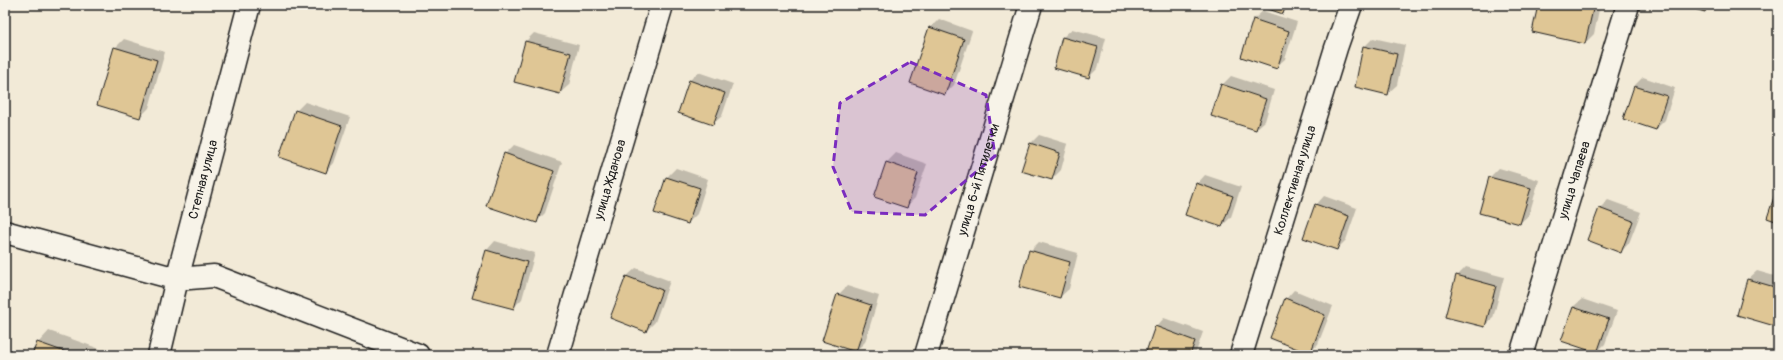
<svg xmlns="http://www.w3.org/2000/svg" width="1783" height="360" viewBox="0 0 1783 360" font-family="Pangolin,sans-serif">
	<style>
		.shadow { fill: #0003 }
		.building { fill: #dfc695; stroke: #1c1c1c }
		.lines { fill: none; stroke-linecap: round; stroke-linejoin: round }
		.minor-casing { stroke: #1c1c1c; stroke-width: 25 }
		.minor { stroke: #f7f3e8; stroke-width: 22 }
		.marked { fill: #7b2cbf; fill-opacity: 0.2; stroke: #7b2cbf; stroke-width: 3; stroke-dasharray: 8 5; stroke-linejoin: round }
		.labels { text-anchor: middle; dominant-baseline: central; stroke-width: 3.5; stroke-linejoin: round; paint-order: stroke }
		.street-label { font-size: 13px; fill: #1c1c1c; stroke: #f7f3e8 }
	</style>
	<rect width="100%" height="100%" fill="#f2ead7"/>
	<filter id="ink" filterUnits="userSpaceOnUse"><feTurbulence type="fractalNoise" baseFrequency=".025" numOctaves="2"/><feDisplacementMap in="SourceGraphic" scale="8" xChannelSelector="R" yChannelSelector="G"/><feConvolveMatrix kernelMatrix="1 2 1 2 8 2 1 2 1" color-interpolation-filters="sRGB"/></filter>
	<g filter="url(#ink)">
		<path class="shadow" d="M1259 5H1290L1283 12Z
			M1539 5H1600L1594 34 1585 43Z
			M1684 5H1711L1705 11Z
			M1263 11 1297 22 1285 59 1276 67 1254 19Z
			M939 19 972 31 954 85 945 94 930 28Z
			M1072 29 1106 38 1098 68 1089 77 1063 37Z
			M534 33 579 45 569 85 560 93 526 41Z
			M1373 38 1405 45 1397 85 1388 93 1364 47Z
			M124 39 165 52 149 108 140 117 115 48Z
			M698 72 733 84 722 116 713 124 689 81Z
			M1231 76 1274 90 1265 121 1256 129 1222 85Z
			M1643 77 1675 88 1665 120 1656 129 1624 119 1634 86Z
			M305 102 350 117 334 163 326 172 296 111Z
			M1039 135 1068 144 1061 170 1052 179 1031 143Z
			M514 145 562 162 545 213 536 222 505 154Z
			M896 153 927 164 915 198 906 207 876 196 887 162Z
			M676 168 708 179 697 214 688 223 656 212 667 177Z
			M1499 168 1539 180 1529 215 1520 223 1480 212 1490 177Z
			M1205 175 1241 187 1231 217 1222 226 1197 184Z
			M1324 196 1357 208 1346 240 1337 249 1316 205Z
			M1608 200 1641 212 1629 243 1621 252 1600 208Z
			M495 241 535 253 522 299 513 308 473 297 487 250Z
			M1039 242 1078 253 1069 289 1060 297 1030 251Z
			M1466 267 1504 277 1493 318 1484 326 1457 276Z
			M636 268 670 281 655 322 646 331 611 317 627 276Z
			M1757 271 1778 277V326L1748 279Z
			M847 286 879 296 865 342 856 351 838 295Z
			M1294 290 1333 306 1318 344 1309 353 1286 299Z
			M1582 299 1617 311 1605 344 1597 352 1573 307Z
			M1164 318 1203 332 1195 355H1146L1156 327Z
			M49 331 100 349 98 355H33L38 343Z"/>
		<path class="building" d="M1256 5H1286L1283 14Z
			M1538 5H1594L1585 44 1532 32Z
			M1680 5H1707L1705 12Z
			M1253 19 1289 31 1277 69 1241 57Z
			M929 27 964 39 945 95 910 83Z
			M1062 37 1098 47 1089 78 1054 68Z
			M525 41 571 53 560 94 514 82Z
			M1363 46 1397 54 1388 95 1355 87Z
			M114 47 157 60 140 118 97 105Z
			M689 80 725 93 713 125 678 113Z
			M1221 84 1266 99 1256 130 1211 116Z
			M1634 86 1667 96 1656 130 1623 119Z
			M295 110 342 126 326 173 279 157Z
			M1030 143 1060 153 1052 180 1021 171Z
			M504 153 554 171 537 223 486 206Z
			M886 162 918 173 907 208 874 197Z
			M666 177 700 188 688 224 654 213Z
			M1489 177 1531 188 1520 224 1479 213Z
			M1196 183 1233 196 1222 227 1185 215Z
			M1778 185V222L1767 218Z
			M1315 204 1349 216 1337 250 1303 238Z
			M1599 208 1633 221 1621 253 1587 240Z
			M486 250 527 262 514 309 472 298Z
			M1029 250 1070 262 1060 298 1019 287Z
			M1456 275 1496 286 1485 327 1445 317Z
			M626 276 662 290 646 332 610 318Z
			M1747 279 1778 288V327L1737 315Z
			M837 294 871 305 856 352 822 341Z
			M1285 298 1325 315 1310 354 1270 338Z
			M1573 307 1609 319 1597 353 1561 341Z
			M1155 326 1195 341 1190 355H1145Z
			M37 342 74 355H32Z"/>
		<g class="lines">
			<defs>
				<g id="minor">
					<path d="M5 232 177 279 214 276 418 355"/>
					<path id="s1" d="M159 355 177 279 249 5"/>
					<path id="s2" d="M558 355 662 5"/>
					<path id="s3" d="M926 355 1031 5"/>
					<path id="s4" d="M1241 355 1336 48 1351 5"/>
					<path id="s5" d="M1521 355 1628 5"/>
				</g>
			</defs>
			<use href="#minor" class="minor-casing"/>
			<use href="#minor" class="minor"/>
		</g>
	</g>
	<path class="marked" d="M910 62 986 95 995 156 925 215 852 212 833 167 840 103Z"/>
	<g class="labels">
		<g class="street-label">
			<text stroke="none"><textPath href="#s1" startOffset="181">Степная улица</textPath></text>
			<text stroke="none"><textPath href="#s2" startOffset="183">улица Жданова</textPath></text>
			<text stroke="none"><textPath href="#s3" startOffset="183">улица 6-й Пятилетки</textPath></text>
			<text stroke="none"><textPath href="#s4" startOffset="183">Коллективная улица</textPath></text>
			<text stroke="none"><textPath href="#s5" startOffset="183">улица Чапаева</textPath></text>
		</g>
	</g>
	<rect width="1783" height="360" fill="none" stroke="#f7f3e8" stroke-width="20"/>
	<rect x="10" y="10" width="1763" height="340" fill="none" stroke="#1c1c1c" stroke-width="1.5" filter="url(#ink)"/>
</svg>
